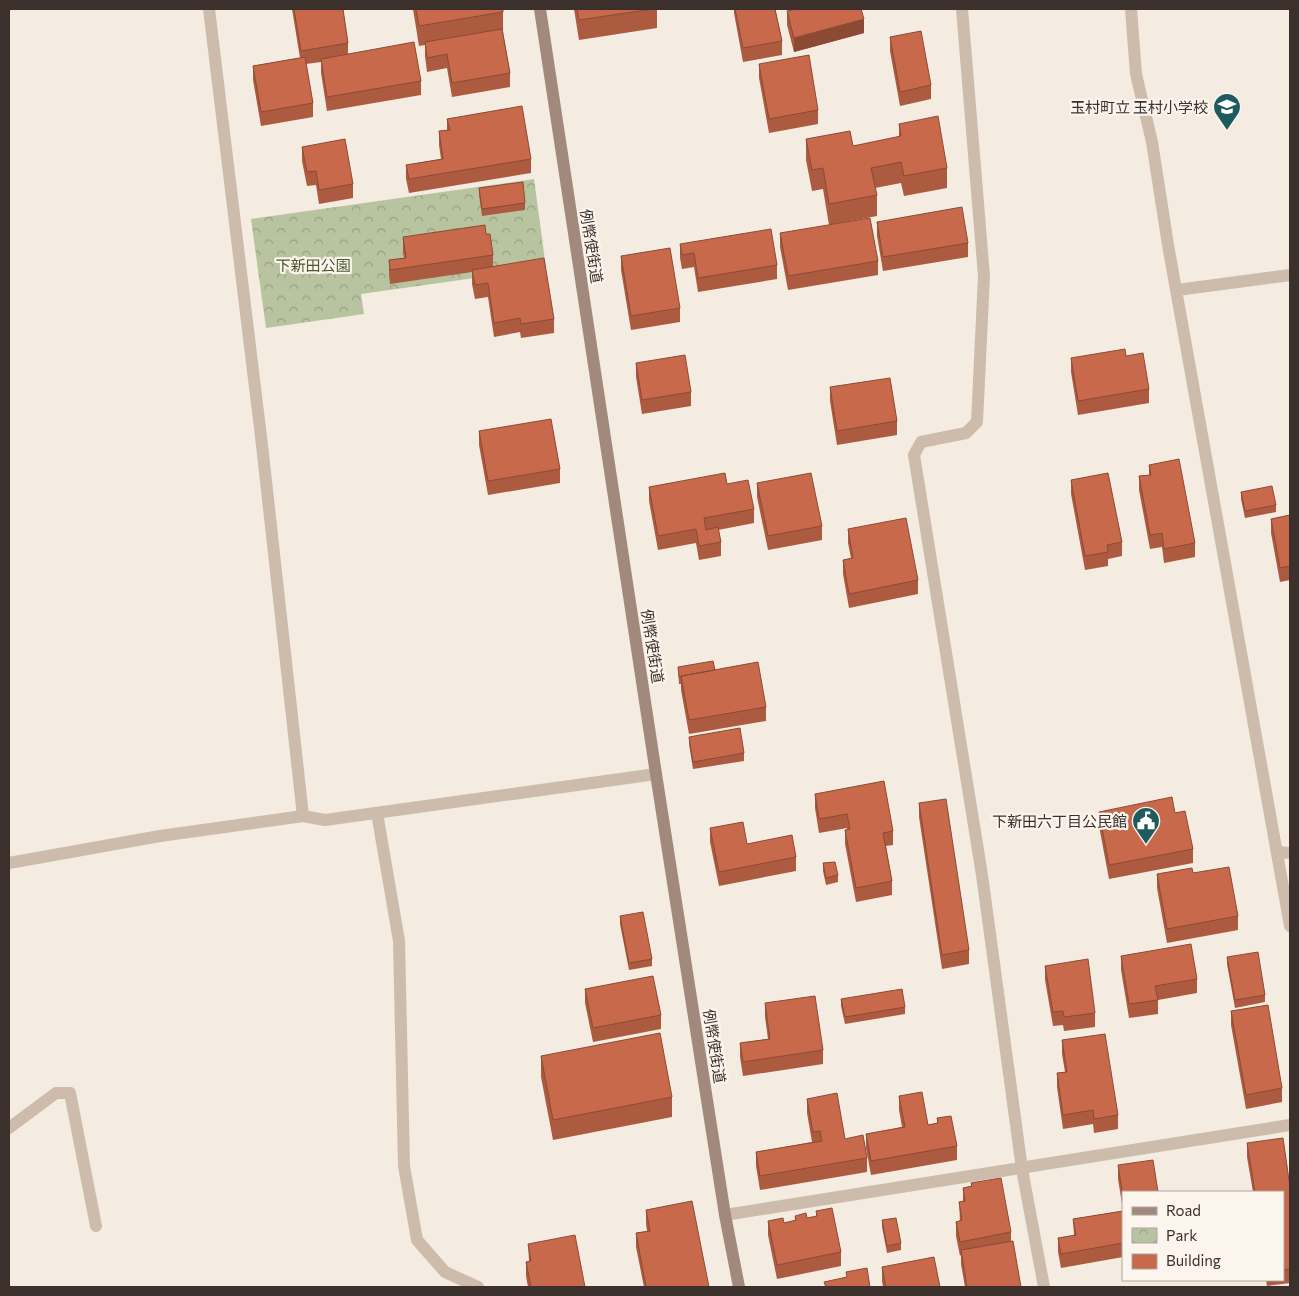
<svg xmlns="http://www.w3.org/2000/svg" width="1299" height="1296" viewBox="0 0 1299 1296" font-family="Commissioner,'Noto Sans JP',sans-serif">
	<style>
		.park { fill: url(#park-crowns) }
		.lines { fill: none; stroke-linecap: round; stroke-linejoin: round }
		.lane { stroke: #cdbbac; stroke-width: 12 }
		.street { stroke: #cdbbac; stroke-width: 12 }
		.secondary { stroke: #a18a7d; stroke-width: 12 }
		.wall { fill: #ac5a40 }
		.shaded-wall { fill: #8c4a34 }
		.building { fill: #c8694b; stroke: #8c4a34 }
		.labels { text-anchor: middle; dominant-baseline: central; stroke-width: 4.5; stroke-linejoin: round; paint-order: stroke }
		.poi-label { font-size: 15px; fill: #3b302b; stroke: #fbf5ee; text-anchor: end }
		.street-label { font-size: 15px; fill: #3b302b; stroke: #fbf5ee }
		.park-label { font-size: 15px; fill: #4a5a2e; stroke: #fbf5ee }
	</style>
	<defs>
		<pattern id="park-crowns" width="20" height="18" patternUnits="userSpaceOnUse" patternTransform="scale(1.25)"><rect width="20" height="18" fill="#b8c4a0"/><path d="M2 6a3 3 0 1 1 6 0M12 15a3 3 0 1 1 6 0" fill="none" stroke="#97a083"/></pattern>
	</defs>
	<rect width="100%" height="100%" fill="#f4ebe1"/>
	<path class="park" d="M534 179 546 268 361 294 364 314 266 328 251 219Z"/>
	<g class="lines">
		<path class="lane" d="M962 9 984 276 977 422 966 433 921 442 914 455 982 875 1022 1169 1044 1287
			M377 813 399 941 404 1166 417 1240 445 1272 478 1287
			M9 863 160 836 303 816 325 820 656 774
			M9 1128 56 1093H70L96 1226"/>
		<path class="street" d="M209 9 262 445 303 816
			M1131 9 1136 74 1152 142 1168 245 1290 926
			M1177 290 1290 275
			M1277 852 1290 853
			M725 1215 1290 1125"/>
		<path class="secondary" d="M540 9 656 774 725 1215 739 1287"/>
	</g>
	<path class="wall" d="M292 9H343L348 43V54L421 81V95L327 111 321 73V62L306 64 313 103V117L261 126 253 80V66L300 58Z
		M413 9H503V32L510 73V87L452 97 447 68 427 72 425 56V45L419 46Z
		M574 9H657V28L579 40Z
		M734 9H775L782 41V55L743 62 734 13Z
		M787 11 864 33 794 52 787 25Z
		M890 37 931 85V99L900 106 890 51Z
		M759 64 818 110V124L769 133 759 78Z
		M447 119 531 159V173L409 193 406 179V165L441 159 439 145V131L447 130Z
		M899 124 947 168V188L904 196 901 183 875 188 877 195V216L829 225 823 189 812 191 806 160V139L853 146 899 137Z
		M302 147 353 184V198L319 204 316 185 307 186 302 161Z
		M479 188 525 203V210L482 216 479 195Z
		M877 222 968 243V257L883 271 877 236Z
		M780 233 878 261V275L788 290 780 247Z
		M486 234 493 255V266L554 319V333L521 338 520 332 494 337 488 297 475 299 472 284V272L390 284 389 274V260L404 258 403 251V237Z
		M680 244 777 265V279L698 292 694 267 682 269 680 258Z
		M621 256 680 308V322L631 330 621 270Z
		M1126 356 1149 389V403L1078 415 1071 372V358Z
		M636 363 691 392V406L642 414 636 377Z
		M830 387 897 421V435L837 445 830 401Z
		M479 431 560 469V483L488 495 479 445Z
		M1149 465 1195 543V557L1164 563 1162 547 1150 549 1139 490V476L1149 475Z
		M1071 480 1122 542V556L1108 559V566L1085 570 1071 494Z
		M757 483 822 526V540L768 550 757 497Z
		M727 484 754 509V523L718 530 721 542V556L699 560 696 543 658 550 649 501V487Z
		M1241 492 1276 505V512L1245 518 1241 499Z
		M1290 515V580L1280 582 1271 533V519Z
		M848 529 918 580V594L849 608 843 574V560L851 558 848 543Z
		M678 667 715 670 766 707V721L689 734 681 690V684H679Z
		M689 737 744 753V761L693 769 689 744Z
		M815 794 893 831V845L886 846 892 881V895L856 902 845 844V830H847V828L819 833 815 808Z
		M919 803 969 950V964L942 969 919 817Z
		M1099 812 1193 849V863L1109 879 1099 826Z
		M710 828 747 844 796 857V871L719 886 710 842Z
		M823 863 838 875V882L826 885 823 871Z
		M1193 873 1238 916V930L1167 943 1157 888V874Z
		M620 916 652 959V966L629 970 620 924Z
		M1121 956 1197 979V993L1158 1000V1014L1129 1018 1121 970Z
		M1227 957 1265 995V1002L1235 1008 1227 964Z
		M1045 966 1095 1013V1027L1064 1031 1063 1025 1053 1026 1045 980Z
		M585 989 661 1015V1029L593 1042 585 1003Z
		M841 999 905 1007V1014L845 1024 841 1006Z
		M765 1003 823 1050V1064L743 1076 740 1057V1043L768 1039 765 1017Z
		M1231 1011 1282 1088V1102L1246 1109 1231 1025Z
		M1062 1040 1118 1115V1129L1094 1133 1093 1124 1063 1129 1057 1087V1073L1065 1072 1062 1054Z
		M541 1056 672 1097V1117L553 1140 541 1077Z
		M899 1096 928 1125 937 1123V1118L957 1146V1160L871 1175 866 1148V1134L902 1127 899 1110Z
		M807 1099 845 1139 867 1158V1172L760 1190 756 1166V1152L812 1142 807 1113Z
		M1247 1143 1290 1187V1283L1267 1286 1266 1280H1283V1192H1253L1247 1157Z
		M1118 1165 1123 1192V1210L1118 1179Z
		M971 1183 1011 1232V1242L1021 1287H965L961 1264V1255L960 1256 956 1236V1222L960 1221 959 1202 963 1201V1188L971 1186Z
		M646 1210 709 1287H644L636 1247V1233L647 1231 646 1224Z
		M816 1211 841 1252V1266L777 1279 768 1235V1221L784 1223 795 1221V1216L807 1218 816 1217Z
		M1123 1211V1257L1061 1268 1058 1252V1238L1074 1236 1073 1219Z
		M882 1220 901 1243V1250L887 1253 882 1227Z
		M528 1244 585 1287H528L526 1276V1262L529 1261Z
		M882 1267 940 1287H883L882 1281Z"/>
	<path class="shaded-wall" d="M864 19V33L794 52V38Z"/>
	<path class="building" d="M294 9H343L348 43 301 51Z
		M416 9H503V12L419 26Z
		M577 9H653L579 20Z
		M735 9H775L782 41 743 48Z
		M797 9H861L864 19 794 38 787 11Z
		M502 29 510 73 452 83 447 54 427 58 425 42Z
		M921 31 931 85 900 92 890 37Z
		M414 42 421 81 327 97 321 59Z
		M809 55 818 110 769 119 759 64Z
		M305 57 313 103 261 112 253 66Z
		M522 106 531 159 409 179 406 165 443 159 439 131 450 130 447 119Z
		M938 116 947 168 904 176 901 162 871 168 877 195 829 204 823 168 812 170 806 139 850 131 853 146 901 136 899 124Z
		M345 139 353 184 319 190 316 171 307 172 302 147Z
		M523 182 525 203 482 209 479 188Z
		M962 207 968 243 883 257 877 222Z
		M870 218 878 261 788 276 780 233Z
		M485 225 486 234H490L493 255 390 270 389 260 406 258 403 237Z
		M771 229 777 265 698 278 694 253 682 255 680 244Z
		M670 248 680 308 631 316 621 256Z
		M544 258 554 319 521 324 520 318 494 323 488 283 475 285 472 270Z
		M1125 349 1126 356 1143 353 1149 389 1078 401 1071 358Z
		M685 355 691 392 642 400 636 363Z
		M890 378 897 421 837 431 830 387Z
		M551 419 560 469 488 481 479 431Z
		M1179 459 1195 543 1164 549 1162 533 1150 535 1139 476 1151 475 1149 465Z
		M725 473 727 484 748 480 754 509 704 518 706 530 718 527 721 542 699 546 696 529 658 536 649 487Z
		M811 473 822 526 768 536 757 483Z
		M1108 473 1122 542 1107 545 1108 552 1085 556 1071 480Z
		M1272 486 1276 505 1245 511 1241 492Z
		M1290 515V566L1280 568 1271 519Z
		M906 518 918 580 849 594 843 560 853 558 848 529Z
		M713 661 715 670 681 676V677H679L678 667Z
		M758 662 766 707 689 720 681 676Z
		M740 728 744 753 693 762 689 737Z
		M884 781 893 831 883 833 892 881 856 888 845 830 850 829 847 814 819 819 815 794Z
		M1172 797 1175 813 1185 811 1193 849 1109 865 1099 812Z
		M946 799 969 950 942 955 919 803Z
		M743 822 747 844 792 835 796 857 719 872 710 828Z
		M835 862 838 875 826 878 823 863Z
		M1229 867 1238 916 1167 929 1157 874 1192 868 1193 873Z
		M643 912 652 959 629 963 620 916Z
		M1191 944 1197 979 1155 986 1158 1000 1129 1004 1121 956Z
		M1258 952 1265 995 1235 1000 1227 957Z
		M1088 959 1095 1013 1064 1017 1063 1011 1053 1012 1045 966Z
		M653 976 661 1015 593 1028 585 989Z
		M902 989 905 1007 845 1017 841 999Z
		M815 996 823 1050 743 1062 740 1043 770 1039 765 1003Z
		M1268 1005 1282 1088 1246 1095 1231 1011Z
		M660 1033 672 1097 553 1120 541 1056Z
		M1105 1034 1118 1115 1094 1119 1093 1110 1063 1115 1057 1073 1067 1072 1062 1040Z
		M922 1092 928 1125 938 1123 937 1118 951 1116 957 1146 871 1161 866 1134 905 1127 899 1096Z
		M837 1093 845 1139 863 1135 867 1158 760 1176 756 1152 822 1141 820 1131 813 1132 807 1099Z
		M1283 1138 1290 1187V1269L1283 1270V1192H1255L1247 1143Z
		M1153 1160 1158 1192H1123V1196L1118 1165Z
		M1001 1178 1011 1232 960 1242 956 1222 962 1220 959 1202 965 1201 963 1188 972 1186 971 1183Z
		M692 1201 709 1287H646L636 1233 650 1231 646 1210Z
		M832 1208 841 1252 777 1265 768 1221 783 1218 784 1223 796 1220 795 1216 806 1213 807 1218 817 1216 816 1211Z
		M1123 1211V1243L1061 1254 1058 1238 1076 1235 1073 1219Z
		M896 1218 901 1243 887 1246 882 1220Z
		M575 1235 585 1287H531L526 1262 531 1261 528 1244Z
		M1013 1241 1021 1287H967L961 1250Z
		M934 1257 940 1287H886L882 1267Z
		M867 1268 870 1287H826L824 1282 847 1277 846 1272Z"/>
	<defs>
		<symbol id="school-pin" viewBox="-11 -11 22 30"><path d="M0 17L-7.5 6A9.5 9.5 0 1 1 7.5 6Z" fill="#1f5a5e" stroke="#fbf5ee"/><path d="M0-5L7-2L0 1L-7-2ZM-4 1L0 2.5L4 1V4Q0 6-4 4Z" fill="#fff"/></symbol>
		<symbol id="civic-pin" viewBox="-11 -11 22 30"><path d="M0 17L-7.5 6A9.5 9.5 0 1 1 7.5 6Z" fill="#1f5a5e" stroke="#fbf5ee"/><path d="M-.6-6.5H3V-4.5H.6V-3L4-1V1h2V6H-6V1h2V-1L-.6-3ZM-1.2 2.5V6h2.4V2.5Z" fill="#fff"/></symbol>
	</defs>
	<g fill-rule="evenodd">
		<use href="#school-pin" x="1211" y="91" width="32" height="43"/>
		<use href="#civic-pin" x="1130" y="805" width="32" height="43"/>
	</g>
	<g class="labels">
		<g class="poi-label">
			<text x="1208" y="107">玉村町立 玉村小学校</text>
			<text x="1127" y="821">下新田六丁目公民館</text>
		</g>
		<g class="street-label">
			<text transform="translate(592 246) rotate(81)">例幣使街道</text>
			<text transform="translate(653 646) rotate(81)">例幣使街道</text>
			<text transform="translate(715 1046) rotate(81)">例幣使街道</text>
		</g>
		<g class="park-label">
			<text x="313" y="265">下新田公園</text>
		</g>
	</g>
	<rect width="1299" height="1296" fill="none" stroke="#3b302b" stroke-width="20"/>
	<rect x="1122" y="1191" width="162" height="90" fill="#fbf5ee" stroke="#aea6a0"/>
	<rect x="1132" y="1207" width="25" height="8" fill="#a18a7d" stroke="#aea6a0"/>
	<text x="1166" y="1216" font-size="15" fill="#3b302b">Road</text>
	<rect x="1132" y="1228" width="25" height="15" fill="url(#park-crowns)" stroke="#aea6a0"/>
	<text x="1166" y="1241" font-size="15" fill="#3b302b">Park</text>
	<rect x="1132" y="1254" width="25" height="15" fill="#c8694b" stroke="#aea6a0"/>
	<text x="1166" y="1266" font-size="15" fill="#3b302b">Building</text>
</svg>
